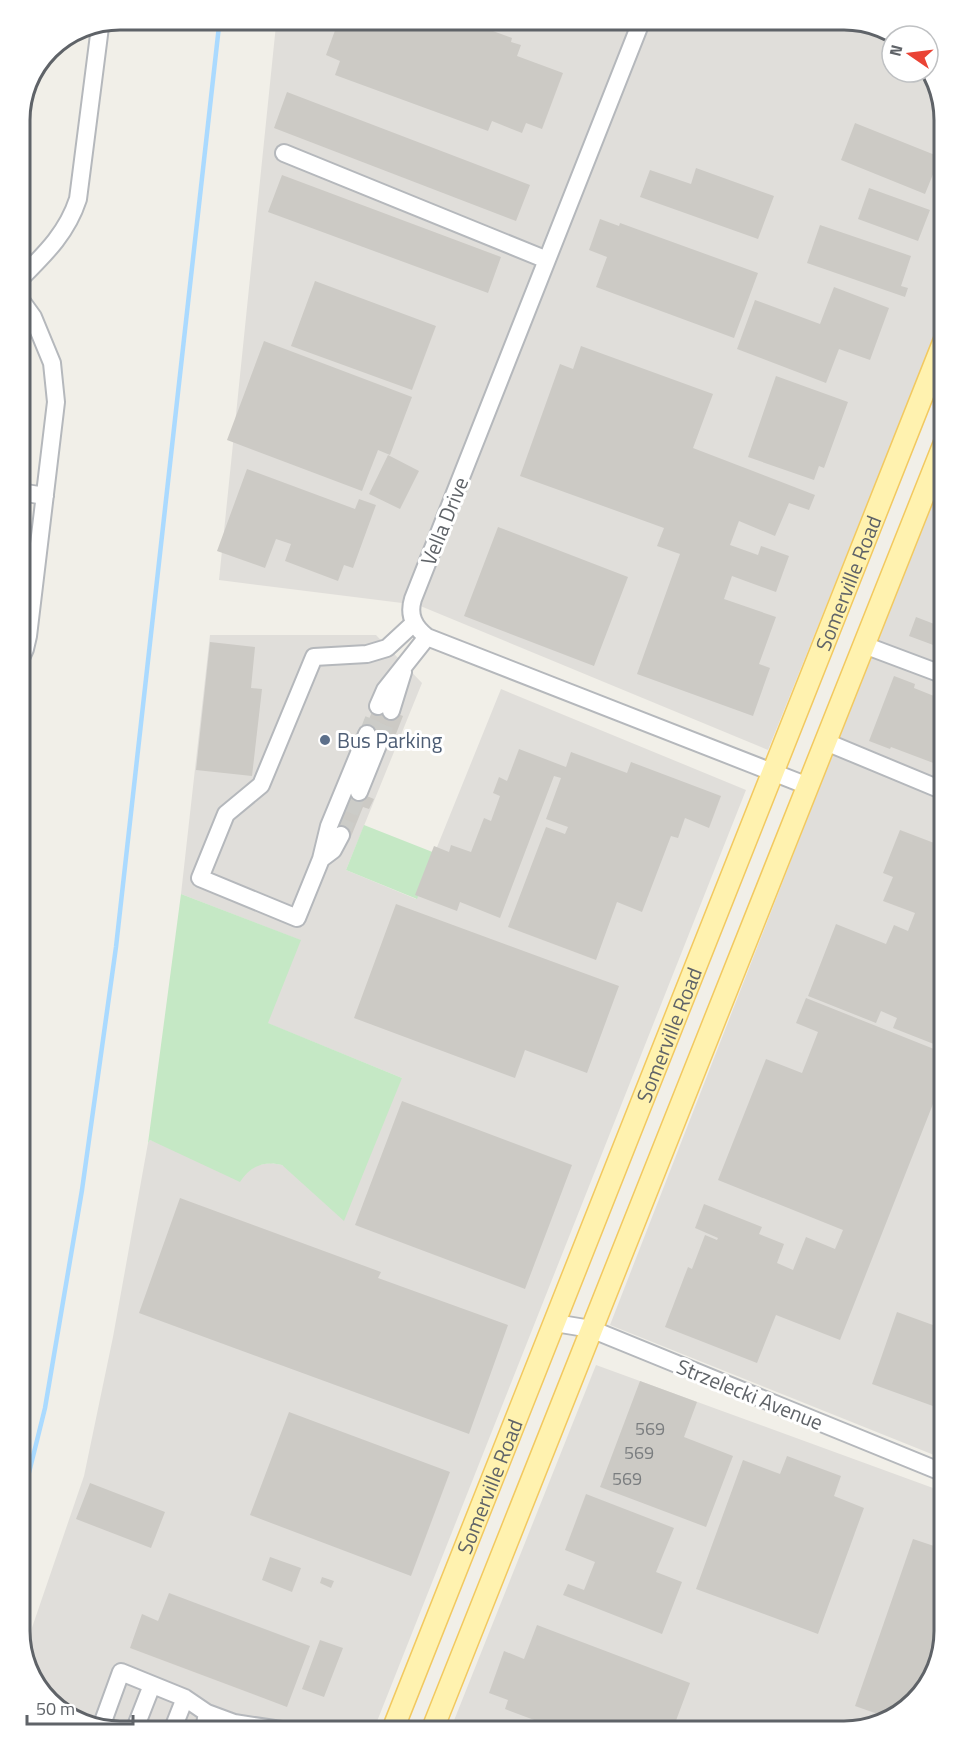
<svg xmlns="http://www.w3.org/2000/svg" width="964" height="1751" viewBox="0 0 964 1751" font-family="'Titillium Web',sans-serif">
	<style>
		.industrial { fill: #e0deda }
		.green { fill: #c5e8c5 }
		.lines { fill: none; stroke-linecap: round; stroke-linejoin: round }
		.stream { stroke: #aadaff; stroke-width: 4.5 }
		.building { fill: #cccac5 }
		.minor-tunnel { stroke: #ccccc8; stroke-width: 16; stroke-dasharray: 16 8; stroke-linecap: butt }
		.minor-casing { stroke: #b5b8bc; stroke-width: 20 }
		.major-casing { stroke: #f2c960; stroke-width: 24 }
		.minor { stroke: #fff; stroke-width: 16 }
		.major { stroke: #fff2af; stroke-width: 21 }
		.service-dot { fill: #5c6f8a; stroke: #fff; stroke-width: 2 }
		.labels { text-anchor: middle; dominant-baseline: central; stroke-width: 6; stroke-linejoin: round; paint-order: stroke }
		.number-label { font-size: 18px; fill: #7a7d7f }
		.street-label { font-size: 21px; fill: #5f6368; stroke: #fff }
		.service-label { font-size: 21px; fill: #4e5e75; stroke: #fff; text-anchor: start }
		.rim { fill: none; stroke: #5f6368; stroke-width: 3 }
	</style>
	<rect width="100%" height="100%" fill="#f1efe8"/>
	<path class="industrial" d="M851 20 898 36H892V72L928 71 937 81 944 120V313L768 750 418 605 219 580 276 25Z
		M944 468V1459L610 1325Z
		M210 635H376L422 683 346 870 416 899 501 689 746 790 374 1729 114 1731 64 1714 27 1670 24 1651 84 1476 113 1337 148 1143 150 1140 244 1174 258 1165 271 1163 282 1165 291 1171 402 1078 267 1023 300 940 181 894Z
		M596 1365 944 1492V1637L927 1687 883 1724 451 1728Z"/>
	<path class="green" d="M364 825 435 853 417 899 346 870Z
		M181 894 301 940 268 1023 402 1078 344 1221 282 1165C264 1160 249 1167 240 1182L150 1140 148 1143Z"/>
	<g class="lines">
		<path class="stream" d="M20 1509 45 1408 82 1190 116 947 219 26"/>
	</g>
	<path class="building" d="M471 23 512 38 511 42 521 45 517 56 563 73 542 129 526 123 522 133 492 121 488 131 335 75 340 61 326 55 337 25Z
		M287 92 530 185 516 221 274 128Z
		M855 123 940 157 925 194 841 160Z
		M696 168 774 196 758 239 640 197 650 170 691 184Z
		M282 175 501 257 488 293 268 212Z
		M869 188 930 210 918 241 858 219Z
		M600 219 619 226 620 223 758 273 734 338 596 287 607 257 589 250Z
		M820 225 911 256 901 286 908 288 905 297 807 263Z
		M315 281 436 326 412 390 291 346Z
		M834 287 889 308 870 360 839 349 826 383 737 349 755 300 820 324Z
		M264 341 412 397 390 455 378 450 362 491 227 440Z
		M581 346 713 394 693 448 815 495 809 510 789 503 775 536 739 521 730 545 758 555 761 546 789 556 776 592 732 576 724 599 776 617 759 664 770 668 753 716 637 674 680 554 657 546 664 528 520 476 560 364 573 369Z
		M776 376 848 402 824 468 819 466 814 480 748 457Z
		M388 455 419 471 400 509 369 494Z
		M247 469 355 509 359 499 376 505 353 568 344 565 338 581 285 561 291 544 276 539 265 568 217 551Z
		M498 527 628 577 594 666 464 616Z
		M944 546V570L936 567Z
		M916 617 942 627 941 630 944 632V649L909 636Z
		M210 642 255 647 251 688 262 689 252 776 196 770Z
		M894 676 915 684 914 688 944 700V767L891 747 890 749 869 741Z
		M375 705 403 716 392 744 363 733Z
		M519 749 566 767 571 752 627 773 631 762 721 796 709 828 685 818 678 838 671 836 642 912 617 902 596 960 508 927 546 827 565 834 568 827 546 819 561 778 554 776 500 918 460 902 457 911 415 895 434 846 449 852 451 845 471 852 484 818 491 821 500 796 493 793 499 777 507 781Z
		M350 789 374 799 369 809 363 807 350 839 333 832Z
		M940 827 944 828V1048L893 1028 897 1018 881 1011 876 1023 808 996 836 924 886 944 894 925 908 931 915 913 883 901 893 877 883 873 900 830 942 846 943 842 935 839Z
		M396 904 619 986 587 1073 525 1050 515 1078 354 1018Z
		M806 998 944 1053V1076L840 1340 776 1315 757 1363 665 1327 688 1267 692 1269 705 1235 717 1240 718 1238 695 1228 704 1204 762 1227 759 1234 784 1244 777 1263 793 1270 806 1237 835 1249 843 1230 718 1180 766 1059 802 1073 818 1032 796 1023Z
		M402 1101 572 1165 525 1289 355 1225Z
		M180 1198 381 1272 378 1278 508 1325 469 1434 139 1313Z
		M897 1312 944 1329V1410L872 1384Z
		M640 1381 697 1402 684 1437 733 1456 706 1527 600 1487Z
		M289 1412 450 1472 411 1576 250 1515Z
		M787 1456 841 1476 834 1496 864 1508 818 1634 696 1589 743 1460 780 1474Z
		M90 1483 165 1512 151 1548 76 1519Z
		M586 1494 674 1528 656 1572 682 1582 662 1634 563 1595 568 1584 584 1590 595 1562 565 1550Z
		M944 1536V1637L927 1687 889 1718 855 1706 913 1539 940 1548Z
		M270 1557 301 1568 292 1592 262 1580Z
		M322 1577 334 1581 331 1588 320 1583Z
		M169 1593 310 1646 287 1707 130 1648 142 1614 158 1621Z
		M537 1625 690 1683 674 1726 553 1727 505 1709 508 1700 489 1693 504 1651 524 1659Z
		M320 1640 343 1648 324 1697 302 1689Z"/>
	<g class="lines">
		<path class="minor-tunnel" d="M367 734 378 706
			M380 740 391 711
			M341 835 359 792"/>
		<defs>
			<path id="minor" d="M641 22 413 599C408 615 414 627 427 637L808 786
				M284 153 547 260
				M20 279C45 254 67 233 78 199L100 27
				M20 492 45 496
				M864 645 944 675
				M20 660 25 649 28 636 56 402 52 363 33 317 20 299
				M378 706 385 690 427 637
				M391 711 403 672
				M367 734 329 826 321 859 297 918 200 878 226 814 261 785 314 657 367 654 387 648 414 623
				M826 742 944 791
				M359 792 380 740
				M321 859 333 850 341 835
				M555 1323 591 1329 944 1473
				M101 1727 121 1672 185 1698 207 1713 234 1723 281 1730
				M204 1730 207 1713
				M134 1731 152 1685
				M172 1731 185 1698"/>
			<g id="major">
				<path d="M433 1728 944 444"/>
				<path id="s1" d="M393 1729 944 341"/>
			</g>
		</defs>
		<use href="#minor" class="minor-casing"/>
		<use href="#major" class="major-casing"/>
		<use href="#minor" class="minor"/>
		<use href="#major" class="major"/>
	</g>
	<circle class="service-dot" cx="325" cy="740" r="6"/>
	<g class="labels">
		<g class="number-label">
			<text x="650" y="1428">569</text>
			<text x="639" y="1452">569</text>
			<text x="627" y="1478">569</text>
		</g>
		<g class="street-label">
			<text transform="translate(444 521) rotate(-68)">Vella Drive</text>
			<text stroke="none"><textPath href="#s1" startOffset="1233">Somerville Road</textPath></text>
			<text stroke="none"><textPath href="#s1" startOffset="747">Somerville Road</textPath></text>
			<text transform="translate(750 1394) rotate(22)">Strzelecki Avenue</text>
			<text stroke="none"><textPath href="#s1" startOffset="261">Somerville Road</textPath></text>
		</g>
		<g class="service-label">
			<text x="337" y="740">Bus Parking</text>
		</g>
	</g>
	<path d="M0 0H964V1751H0ZM120 30H844A90 90 0 0 1 934 120V1631A90 90 0 0 1 844 1721H120A90 90 0 0 1 30 1631V120A90 90 0 0 1 120 30Z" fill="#fff" fill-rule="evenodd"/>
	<path class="rim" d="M120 30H844A90 90 0 0 1 934 120V1631A90 90 0 0 1 844 1721H120A90 90 0 0 1 30 1631V120A90 90 0 0 1 120 30Z"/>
	<g transform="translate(910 54) rotate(284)"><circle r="28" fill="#ffffff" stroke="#bfc1c3" stroke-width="1.5"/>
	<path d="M0-4.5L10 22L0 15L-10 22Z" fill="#ea4335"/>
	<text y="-9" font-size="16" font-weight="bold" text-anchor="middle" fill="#5f6368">N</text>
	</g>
	<path d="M27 1715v9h106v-9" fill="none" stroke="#5f6368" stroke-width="3"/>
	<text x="36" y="1715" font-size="18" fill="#5f6368" stroke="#ffffff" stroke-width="4.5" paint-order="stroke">50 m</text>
</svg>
